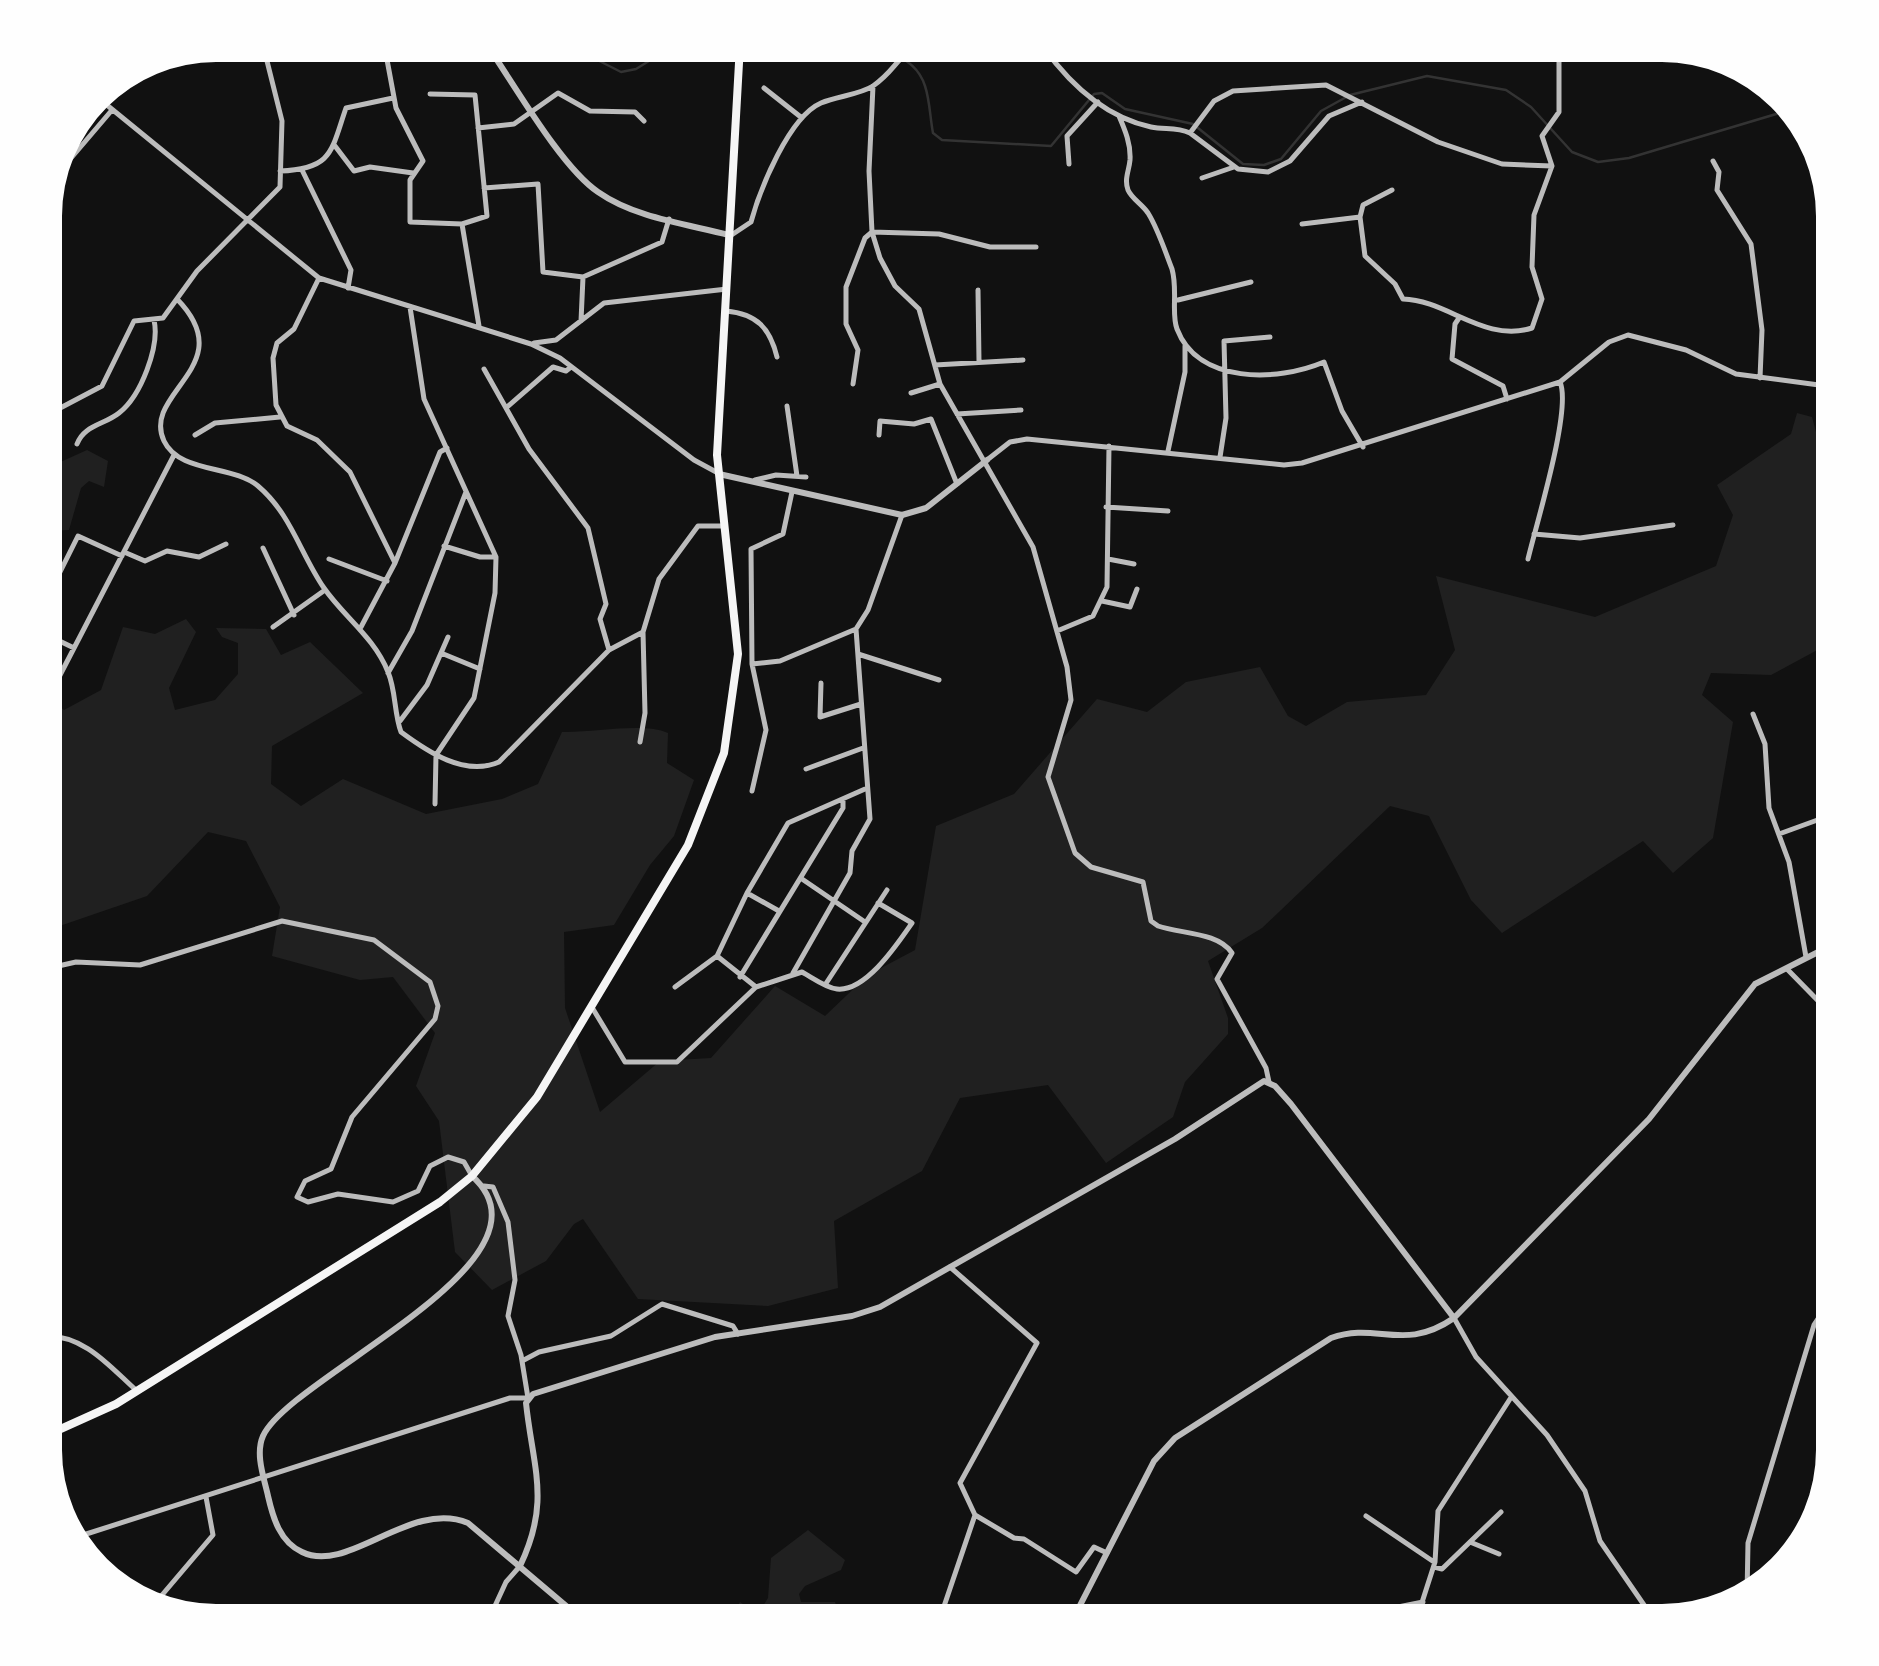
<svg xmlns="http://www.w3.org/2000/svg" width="1879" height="1666" viewBox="0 0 1879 1666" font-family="'DM Sans',sans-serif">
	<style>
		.green { fill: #202020 }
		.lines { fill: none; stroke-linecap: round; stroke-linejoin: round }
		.stream { stroke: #333; stroke-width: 2.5 }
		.minor { stroke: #bcbcbc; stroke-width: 5 }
		.tertiary { stroke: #bcbcbc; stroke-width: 6 }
		.trunk { stroke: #f5f5f5; stroke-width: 8 }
		.rail { stroke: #9a9a9a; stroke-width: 2.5 }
	</style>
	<rect width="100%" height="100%" fill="#111"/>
	<path class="green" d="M1797 413 1812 417 1834 500V641L1771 675 1711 673 1702 695 1733 722 1713 838 1673 873 1643 841 1502 933 1471 900 1429 816 1390 806 1262 928 1208 961 1228 1018V1034L1185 1082 1173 1117 1106 1163 1048 1085 960 1098 922 1171 834 1221 838 1288 768 1306 638 1299 583 1219 574 1224 546 1261 492 1290 455 1252 439 1121 416 1086 435 1033 393 977 360 980 272 956 280 907 246 841 208 832 147 896 45 931V675L52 700 64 710 101 690 123 627 155 634 186 619 196 632 169 688 175 710 215 700 238 674V643L222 637 216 628 266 629 281 655 310 642 363 693 272 746 271 784 301 806 343 779 426 814 502 799 538 784 562 732C594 733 643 722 668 733L667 763 694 780 674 836 650 865 614 925 564 932 565 1008 600 1112 660 1061 711 1058 775 986 825 1016 868 975 915 950 936 826 1014 794 1097 699 1147 712 1186 682 1260 667 1288 716 1306 726 1347 702 1426 695 1455 650 1436 576 1595 617 1716 566 1733 515 1717 485 1791 434Z
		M87 450 108 461 104 487 89 481 81 488 69 530 45 531V486L56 473V464Z
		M808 1530 845 1560 841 1570 805 1586 799 1594 801 1602H835L842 1621H804L794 1615 784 1621H744L736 1608 740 1602 758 1614 768 1598 771 1558Z"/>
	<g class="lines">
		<path class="stream" d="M568 45 621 72 636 69 675 45
			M814 45C851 48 911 42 925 86 930 101 930 118 933 133L942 140 1051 146 1094 94 1102 93 1125 109 1193 124 1243 164 1264 165 1281 159 1321 111 1350 95 1427 76 1506 90 1531 107 1572 152 1598 162 1629 158 1793 109"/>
		<path class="minor" d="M352 45 354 55 385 49 396 108 423 161 410 180V222L462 224
			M997 45 1044 48C1070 84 1105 117 1151 127 1165 130 1176 126 1190 133L1214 101 1233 91 1326 85 1438 142 1502 164 1552 166
			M873 86 869 171 872 232 880 258 895 286 919 309 940 384 1033 547 1067 667 1071 700 1048 777 1075 853 1091 867 1143 882 1151 921 1158 926C1181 934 1218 932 1232 953L1217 979 1266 1068 1269 1082
			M764 88 802 118
			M430 94 475 95 487 216 462 224 479 326
			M97 97 319 278 531 344 560 358 694 460 718 473
			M1119 116C1125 130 1131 144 1130 160 1129 171 1124 179 1128 190 1132 199 1142 204 1148 213 1158 229 1165 251 1172 269 1178 290 1171 314 1177 329 1198 384 1277 382 1324 362L1342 411 1363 447
			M478 128 514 124 558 93 590 111 635 112 644 121
			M1190 133 1238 169 1268 172 1290 161 1329 116 1362 102
			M335 146 354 171 370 167 413 173
			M1713 161 1719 172 1717 190 1751 244 1762 330 1760 378
			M1069 164 1067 136 1098 102
			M302 170 351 270 348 288
			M280 171C333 169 331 151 346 108L393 98
			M54 178 112 110
			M1202 178 1234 167
			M484 188 538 184 543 272 583 277 581 321
			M1360 217 1363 205 1392 190
			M1302 224 1360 217 1365 256 1395 284 1403 299C1447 300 1484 343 1532 328L1542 299 1532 267 1534 215 1552 166 1542 136 1559 112V50
			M730 236 751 222C760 189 789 117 821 103 837 96 859 95 873 86 902 66 895 49 936 45
			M583 277 662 242 669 219
			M319 278 294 329 277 343 273 358 276 405 287 426 317 440 350 472 395 563
			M978 290 979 362
			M177 299C242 366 141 392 164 441 179 473 233 465 258 486 291 514 300 553 324 588 344 617 374 637 388 672 396 691 394 713 401 732 428 752 465 777 499 762L609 650 643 632 659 579 698 526H724
			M1178 300 1251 282
			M410 307 424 399 496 557 495 593 474 698 436 755 435 804
			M726 311C757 314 770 328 777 357
			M1459 318 1455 324 1452 359 1503 386 1507 399
			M534 343 556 340 604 303 727 289
			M935 365 1023 360
			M484 369 529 449 588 528 606 604 600 619 609 650
			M853 384 858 350 846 324V287L865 238 872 232 939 234 990 247H1036
			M911 393 940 384
			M787 406 797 476
			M506 408 553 367 566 371 571 367
			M957 414 1021 410
			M45 416 102 386 134 321 163 318 197 271 280 187 282 121 263 45
			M195 435 215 423 280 417
			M879 435 880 421 914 424 931 419 957 484
			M77 444C84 425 104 425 119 413 141 396 160 346 154 320
			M1168 451 1185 372V346
			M1220 457 1226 418 1224 341 1270 337
			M987 460 1010 442 1027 439 1284 465 1302 463 1560 382 1609 342 1628 335 1686 350 1736 374 1834 387
			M45 476V467
			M755 480 776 475 806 477
			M1106 507 1168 511
			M1534 534 1580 538 1673 525
			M444 546 480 557H494
			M263 548 294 615
			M124 552 145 561 167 551 199 557 226 544
			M329 559 387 581
			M1108 559 1134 564
			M1528 559C1536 525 1572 409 1560 382
			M1102 601 1130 607 1137 589
			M45 602 78 536 122 556
			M273 627 325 590
			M361 627 395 563 440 452 447 448
			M1057 631 1093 616 1107 587 1109 446
			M45 634 74 648
			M441 653 480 669
			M858 654 939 680
			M752 664 780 661 856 629 868 610 902 515
			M388 673 412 631 466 492
			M58 679 174 455
			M821 683 820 717 861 704
			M1753 714 1765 744 1769 808 1789 862 1806 957
			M400 721 427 685 448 637
			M640 742 645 713 643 632
			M806 769 863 748
			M752 791 766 730 752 664 751 549 783 534 792 492
			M1779 834 1834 814
			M802 879 865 922
			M747 893 779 911
			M45 969 76 962 140 965 282 921 374 940 430 982 438 1006 435 1019 352 1117 331 1169 305 1181 297 1197 308 1202 338 1194 393 1202 418 1191 430 1166 448 1157 464 1162 472 1176
			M1787 969 1834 1017
			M793 973 850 873 852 851 870 819 856 629
			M740 977 843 808V799
			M825 985 887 890
			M675 987 717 956
			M756 987 717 956 747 893 788 823 865 789
			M593 1009 625 1062H677L756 987 802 972C813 978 826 988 837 989 866 992 898 943 912 923L878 903
			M1454 1318 1476 1357 1547 1435 1585 1491 1600 1541 1655 1621
			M45 1336C85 1335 110 1367 137 1391
			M522 1361 539 1352 611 1336 662 1304 733 1326 738 1334
			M975 1515 1014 1538 1024 1539 1076 1572 1094 1547 1107 1553
			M1366 1516 1434 1562
			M80 1536 510 1398H528L521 1355 508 1316 515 1280 508 1222 493 1187 484 1186
			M1470 1542 1499 1554
			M1434 1567 1442 1569 1501 1512
			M1747 1595 1748 1543 1814 1325 1834 1295
			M151 1608 213 1535 206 1497
			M488 1621 506 1582 520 1566
			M555 1621 564 1604
			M939 1621 975 1515 960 1483 1037 1343 950 1267
			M1328 1621 1423 1602
			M1416 1621 1435 1562 1438 1511 1510 1399"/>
		<path class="tertiary" d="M487 45C514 84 561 167 598 192 635 218 687 224 729 235
			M719 474 902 515 926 508 987 460
			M472 1176C567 1261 290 1376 263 1436 255 1454 264 1478 268 1496 273 1518 280 1542 302 1552 348 1575 410 1499 468 1523L584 1621
			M520 1566C551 1501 533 1469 526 1403L533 1394 715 1337 852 1316 880 1307 1175 1139 1264 1081 1275 1086 1291 1104 1454 1318
			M1072 1621 1154 1461 1175 1438 1331 1338C1377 1321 1403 1353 1454 1318L1649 1119 1755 984 1834 944"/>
		<path class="trunk" d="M45 1436 116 1404 440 1202 472 1176 537 1097 688 845 724 753 738 654 717 455 740 45"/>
		<path class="rail" d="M1466 45 1681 49"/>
	</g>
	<path d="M0 0H1879V1666H0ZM216 62H1662A154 154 0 0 1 1816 216V1450A154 154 0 0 1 1662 1604H216A154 154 0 0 1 62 1450V216A154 154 0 0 1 216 62Z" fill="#fefefe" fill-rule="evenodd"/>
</svg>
